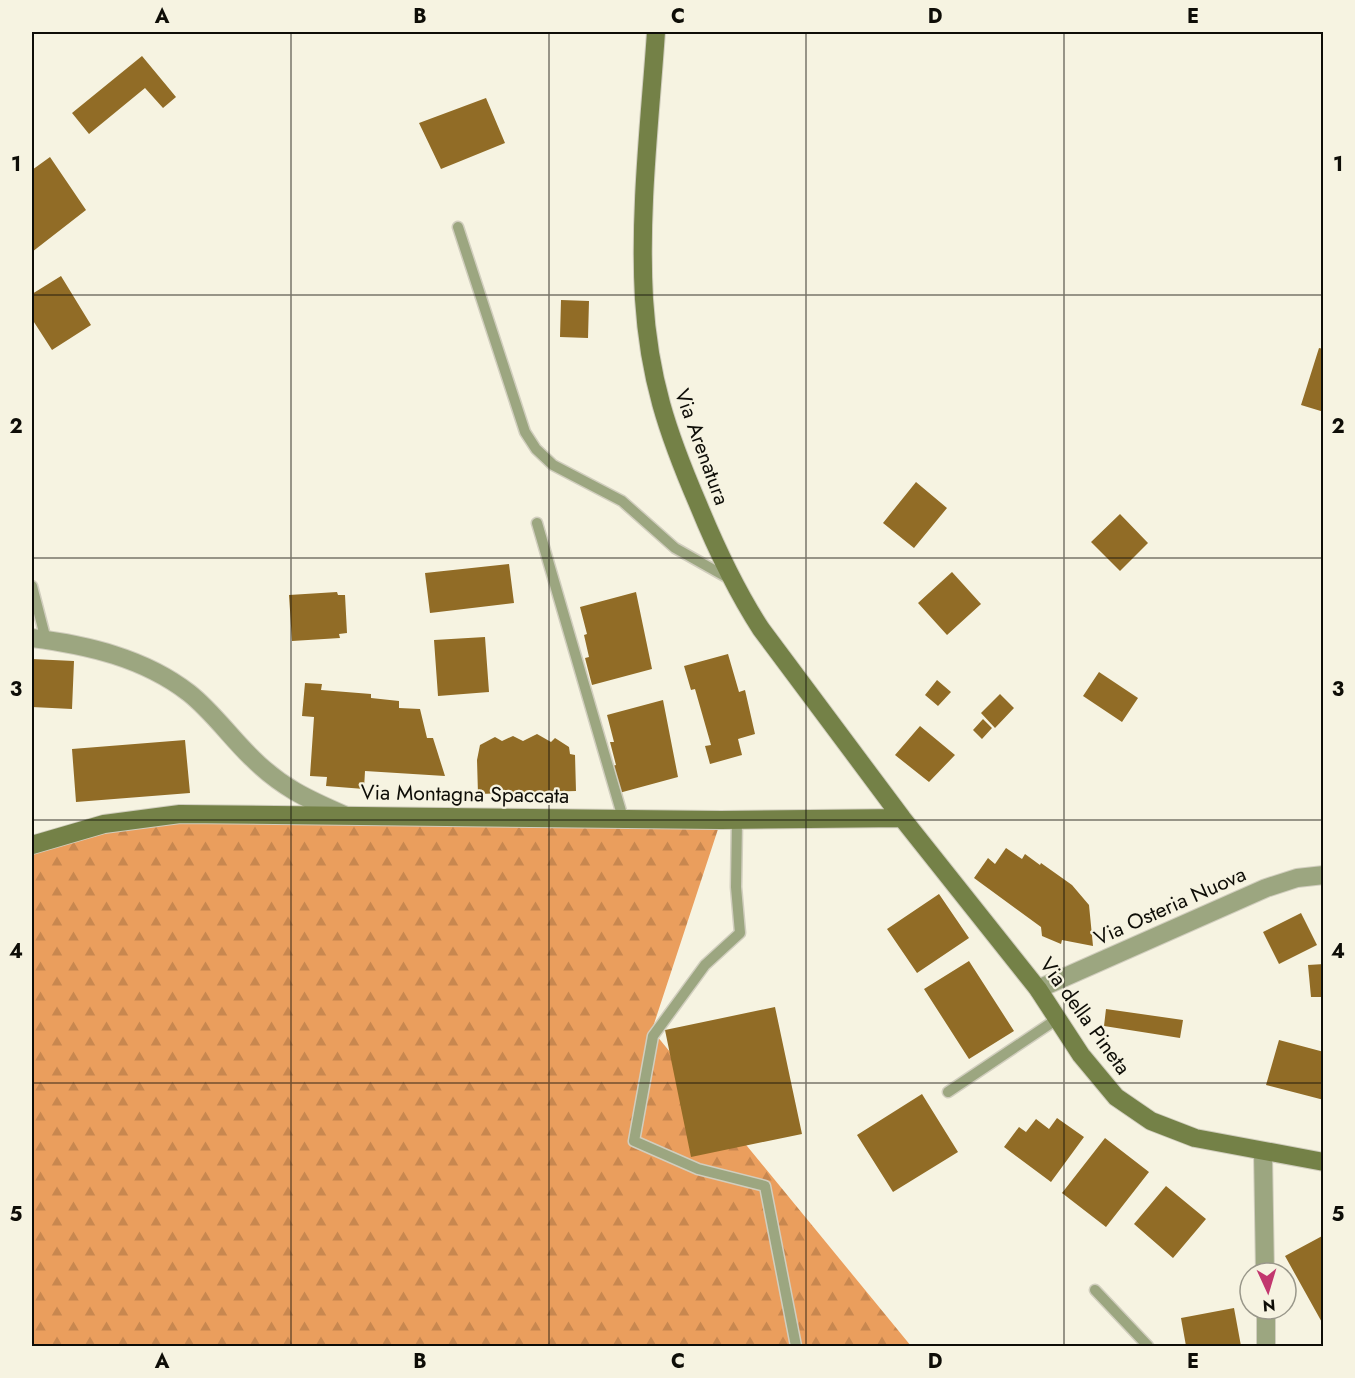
<svg xmlns="http://www.w3.org/2000/svg" width="1355" height="1378" viewBox="0 0 1355 1378" font-family="Jost,sans-serif">
	<style>
		.forest { fill: url(#forest-firs) }
		.building { fill: #916c26 }
		.lines { fill: none; stroke-linecap: round; stroke-linejoin: round }
		.lane-casing { stroke: #d1cebe; stroke-width: 13 }
		.street-casing { stroke: #d1cebe; stroke-width: 20 }
		.secondary-casing { stroke: #d1cebe; stroke-width: 20 }
		.lane { stroke: #9ca680; stroke-width: 10 }
		.street { stroke: #9ca680; stroke-width: 18 }
		.secondary { stroke: #748147; stroke-width: 18 }
		.grid { fill: none; stroke: #0e0d07; stroke-width: 1.5; stroke-opacity: 0.55 }
		.labels { text-anchor: middle; dominant-baseline: central; stroke-width: 4.5; stroke-linejoin: round; paint-order: stroke }
		.street-label { font-size: 21px; fill: #0e0d07; stroke: #f6f3e1 }
		.neatline { fill: none; stroke: #0e0d07; stroke-width: 2 }
		.grid-label { font-size: 20px; text-anchor: middle; font-weight: bold; fill: #0e0d07 }
	</style>
	<defs>
		<pattern id="forest-firs" width="22" height="20" patternUnits="userSpaceOnUse" patternTransform="scale(1.5)"><rect width="22" height="20" fill="#ea9e5d"/><path d="M5 1l3.5 6h-7zM16 11l3.5 6h-7z" fill="#c8874f"/></pattern>
	</defs>
	<rect width="100%" height="100%" fill="#f6f3e1"/>
	<path class="forest" d="M124 820H721L652 1030 911 1346H32V845Z"/>
	<path class="building" d="M142 56 176 97 163 108 145 88 89 134 72 113Z
		M486 98 505 143 441 169 419 123Z
		M50 157 86 210 32 252V170Z
		M61 276 91 325 52 350 32 319V294Z
		M561 300 589 301 588 338 560 337Z
		M1319 348 1324 349V412L1301 405Z
		M916 482 947 508 914 548 883 523Z
		M1120 514 1148 543 1120 571 1091 542Z
		M509 564 514 603 430 613 425 573Z
		M952 572 981 604 947 635 918 603Z
		M337 592 338 595H345L347 633 339 634 340 638 292 641 289 595Z
		M636 592 652 669 592 685 585 658 589 657 584 635 587 634 580 607Z
		M485 637 489 692 438 696 434 640Z
		M728 654 739 692 745 690 755 734 738 739 742 755 710 764 705 746 711 745 695 689 691 690 684 666Z
		M32 659 74 661 72 709 32 707Z
		M1099 672 1138 698 1122 722 1083 696Z
		M937 680 951 692 938 706 925 695Z
		M305 683 322 684 321 690 371 694V698L399 701V708L420 709 427 738H433L445 776 365 771 364 789 326 786 327 777 310 776 314 717 302 716Z
		M1000 694 1014 708 995 728 981 713Z
		M663 700 678 777 619 793 612 766 616 765 610 742H614L607 715Z
		M983 719 992 728 982 739 973 730Z
		M920 726 955 755 929 782 895 755Z
		M537 734 551 742 555 738 569 747 570 754 575 755 576 791 478 794 477 760 480 745 495 737 502 741 513 736 523 741Z
		M185 740 190 793 76 802 72 749Z
		M1006 848 1022 859 1025 854 1040 865 1041 863 1072 885 1089 905 1093 946 1062 940 1061 944 1042 936 1041 927 974 878 988 858 995 864Z
		M939 894 969 938 917 973 887 929Z
		M1301 913 1317 945 1279 964 1263 932Z
		M969 961 1014 1031 969 1059 924 989Z
		M1324 964V997H1311L1308 965Z
		M775 1007 802 1134 691 1157 665 1030Z
		M1106 1009 1183 1020 1180 1038 1104 1026Z
		M1279 1040 1324 1052V1100L1266 1085Z
		M922 1094 958 1152 893 1192 857 1135Z
		M1057 1118 1084 1137 1051 1182 1004 1147 1019 1127 1026 1132 1036 1119 1049 1129Z
		M1105 1138 1149 1172 1106 1227 1062 1193Z
		M1166 1186 1206 1219 1173 1258 1134 1224Z
		M1324 1235V1326L1285 1256Z
		M1234 1308 1241 1346H1186L1181 1318Z"/>
	<g class="lines">
		<defs>
			<path id="lane" d="M458 227 525 432 536 449 553 465 622 501 675 548 730 579
				M537 523 623 818
				M32 586 46 640
				M737 820 736 887 740 933 705 965 653 1036 634 1141 698 1169 765 1186 796 1346
				M948 1092 1057 1019
				M1095 1290 1148 1346"/>
			<path id="street" d="M32 638C87 645 144 658 189 693 212 711 231 738 252 758 281 787 307 799 344 815
				M1038 989 1266 888 1297 878 1324 875
				M1263 1153 1265 1273
				M1266 1309V1346"/>
			<path id="secondary" d="M656 32C650 120 639 210 644 299 649 378 667 432 698 504 716 548 735 589 761 629L902 818 1038 989 1081 1055 1116 1097 1151 1121 1195 1138 1324 1162
				M32 845 104 824 180 814 721 820 902 818"/>
		</defs>
		<use href="#lane" class="lane-casing"/>
		<use href="#street" class="street-casing"/>
		<use href="#secondary" class="secondary-casing"/>
		<use href="#lane" class="lane"/>
		<use href="#street" class="street"/>
		<use href="#secondary" class="secondary"/>
	</g>
	<path class="grid" d="M291 32V1346M549 32V1346M806 32V1346M1064 32V1346M32 295H1324M32 558H1324M32 820H1324M32 1083H1324"/>
	<g class="labels">
		<g class="street-label">
			<text transform="translate(702 447) rotate(70)">Via Arenatura</text>
			<text transform="translate(465 794) rotate(1)">Via Montagna Spaccata</text>
			<text transform="translate(1170 906) rotate(-24)">Via Osteria Nuova</text>
			<text transform="translate(1085 1016) rotate(54)">Via della Pineta</text>
		</g>
	</g>
	<rect width="1355" height="1378" fill="none" stroke="#f6f3e1" stroke-width="66"/>
	<g transform="translate(1268 1291) rotate(176)"><circle r="28" fill="#f6f3e1" stroke="#99978a" stroke-width="1.5"/>
	<path d="M0-4.5L10 22L0 15L-10 22Z" fill="#c2376e"/>
	<text y="-9" font-size="16" font-weight="bold" text-anchor="middle" fill="#0e0d07">N</text>
	</g>
	<rect x="33" y="33" width="1289" height="1312" class="neatline"/>
	<g class="grid-label">
		<text x="162" y="23">A</text>
		<text x="420" y="23">B</text>
		<text x="678" y="23">C</text>
		<text x="935" y="23">D</text>
		<text x="1193" y="23">E</text>
		<text x="16" y="171">1</text>
		<text x="1338" y="171">1</text>
		<text x="16" y="433">2</text>
		<text x="1338" y="433">2</text>
		<text x="16" y="696">3</text>
		<text x="1338" y="696">3</text>
		<text x="16" y="958">4</text>
		<text x="1338" y="958">4</text>
		<text x="16" y="1221">5</text>
		<text x="1338" y="1221">5</text>
		<text x="162" y="1368">A</text>
		<text x="420" y="1368">B</text>
		<text x="678" y="1368">C</text>
		<text x="935" y="1368">D</text>
		<text x="1193" y="1368">E</text>
	</g>
</svg>
